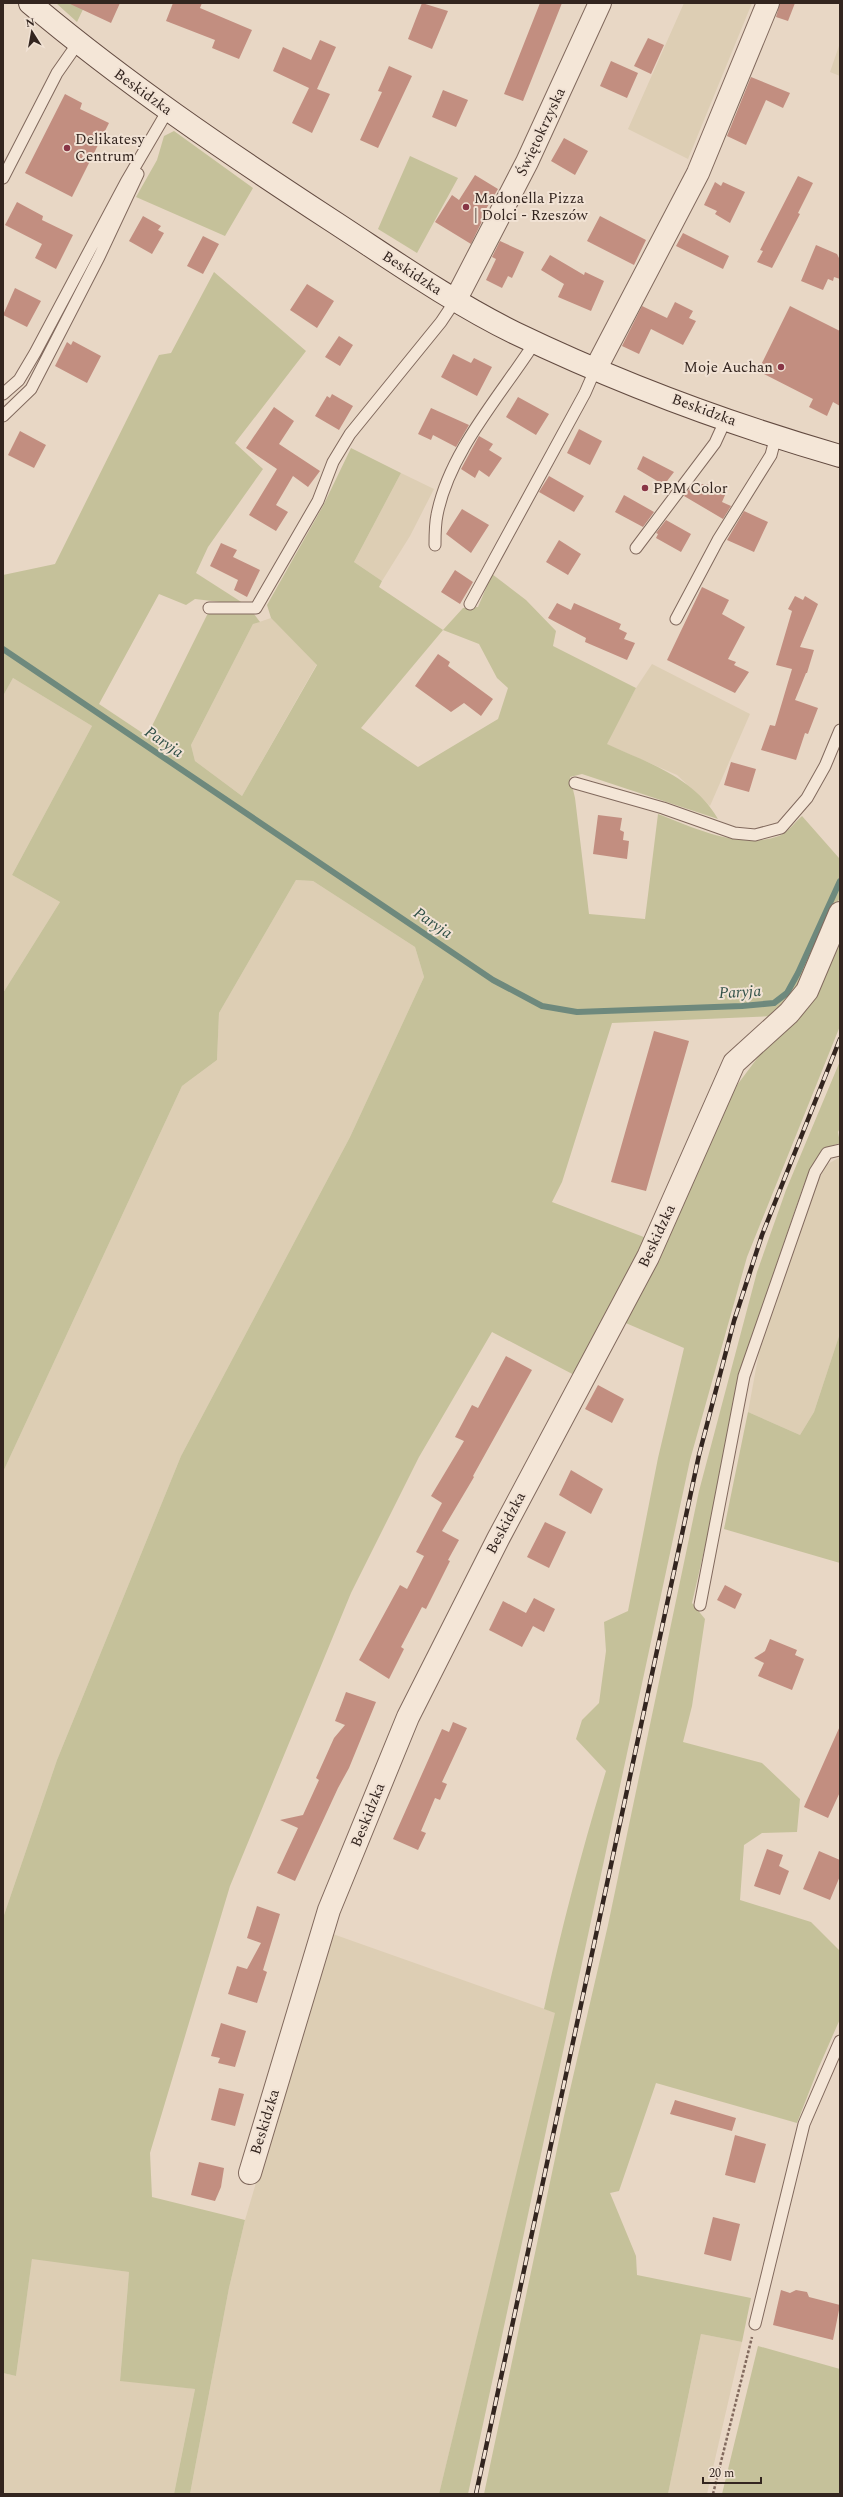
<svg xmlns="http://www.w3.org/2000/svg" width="843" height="2497" viewBox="0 0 843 2497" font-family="Spectral,serif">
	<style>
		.farmland { fill: #ddceb4 }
		.green { fill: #c5c19a; fill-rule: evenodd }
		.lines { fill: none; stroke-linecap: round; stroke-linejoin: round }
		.stream { stroke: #6e897d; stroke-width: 6 }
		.building { fill: #c28e80 }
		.lane-casing { stroke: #81695d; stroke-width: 13 }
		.street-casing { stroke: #81695d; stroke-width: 24 }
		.secondary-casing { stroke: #634b41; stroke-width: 24 }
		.path { stroke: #81695d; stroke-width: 2.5; stroke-dasharray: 3 2; stroke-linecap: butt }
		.lane { stroke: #f4e6d7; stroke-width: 11 }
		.street { stroke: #f4e6d7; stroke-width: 22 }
		.secondary { stroke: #f4e6d7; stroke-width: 22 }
		.rail-casing { stroke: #33251f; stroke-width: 4.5 }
		.rail { stroke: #f1e2d4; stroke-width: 3; stroke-dasharray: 9; stroke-linecap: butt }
		.poi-dot { fill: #883546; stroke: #f1e2d4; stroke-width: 1.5 }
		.labels { text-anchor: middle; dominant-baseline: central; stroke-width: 4; stroke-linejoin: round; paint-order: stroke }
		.street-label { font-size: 15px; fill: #33251f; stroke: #f1e2d4 }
		.poi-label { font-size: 15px; fill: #33251f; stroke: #f1e2d4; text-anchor: start }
		.water-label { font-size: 16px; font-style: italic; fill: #315148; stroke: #f1e2d4 }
	</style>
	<rect width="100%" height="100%" fill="#e8d7c5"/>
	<path class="farmland" d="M684 3H752L688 159 628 129Z
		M840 43V76L830 72Z
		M401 473 434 489 410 536 382 581 354 562Z
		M271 618 317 664 242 796 195 761 191 745 253 624Z
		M652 664 750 714 710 806 677 775 606 744 636 688Z
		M13 678 92 726 12 875 60 902 3 993V696Z
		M296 880 313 881 415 947 424 977 350 1137 181 1456 57 1760 3 1918V1472L182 1086 217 1060 219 1013Z
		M840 1157V1333L814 1412 800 1435 748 1412 762 1336 817 1183 826 1165Z
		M330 1933 556 2013 439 2494H190L229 2288 245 2220Z
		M32 2258 129 2272 120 2380 195 2389 174 2494H3V2373L16 2376Z
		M701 2334 742 2342 707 2494H668Z"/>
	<path class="green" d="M56 3H86L77 22Z
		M174 131 253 188 225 236 136 197 157 160 164 136Z
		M410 156 458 178 417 253 378 229Z
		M214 272 306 351 235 443 263 469 208 547 196 573 246 605 195 599 186 605 159 594 99 704 147 736 208 613 254 614 260 622 253 624 191 745 195 761 242 796 317 665 271 618 267 605 323 506 351 448 401 473 354 562 382 581 379 587 443 630 463 608 478 607 492 574 526 600 556 631 553 646 636 688 607 744C648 763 694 777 718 819L582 774 570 777 575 798 589 914 645 919 658 814C695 828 739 850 779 836 787 833 795 822 802 816L839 858 840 857V897L800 987 775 1016 612 1023 562 1182 552 1202 649 1239 578 1377 492 1332 419 1457 351 1593 230 1886 150 2153 152 2197 245 2220 229 2288 190 2494H174L195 2389 120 2381 129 2272 32 2259 16 2376 3 2373V1918L57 1760 181 1456 350 1137 424 977 415 947 313 881 296 880 219 1013 217 1060 182 1086 3 1472V993L60 902 12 875 92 726 13 678 3 696V575L55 564 159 355 171 353ZM443 630 479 644 497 678 508 688 498 719 418 767 361 728Z
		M840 928V1026L747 1257 690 1460 468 2494H439L555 2013 544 2009C561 1929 582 1850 606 1771L576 1739 582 1720 599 1703 606 1651 604 1622 628 1611 658 1458 684 1348 621 1321 722 1105 777 1032Z
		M840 1061V1128L838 1132 840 1143 822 1149 804 1184 739 1374 722 1473 692 1603 705 1619 692 1706 683 1742 762 1763 800 1799 797 1832 762 1833 744 1845 740 1900 811 1922 840 1951V2019L818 2069 797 2123 656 2083 619 2191 610 2193 636 2256 637 2275 751 2298 742 2342 701 2334 668 2494H484L564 2116 608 1925 699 1491 757 1272 786 1190Z
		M840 1333V1563L724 1529 748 1412 800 1435 814 1412Z
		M758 2346 840 2369V2494H722Z"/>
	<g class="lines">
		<path class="stream" d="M3 649 493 980 542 1006 577 1012 742 1006 774 1003 787 993 798 973 840 881"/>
	</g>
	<path class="building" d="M68 3H120L111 23Z
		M173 3H202L200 8 252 30 239 59 212 48 215 40 166 21Z
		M422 3 448 11 432 49 408 39Z
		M540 3H562L523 101 504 94Z
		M780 3H795L788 21 776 17Z
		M648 38 664 45 651 74 634 66Z
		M320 40 336 47 317 89 330 94 312 133 292 123 309 88 273 71 283 47 311 60Z
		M611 61 638 73 627 98 600 86Z
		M389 66 412 76 378 148 360 140 382 92 378 91Z
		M751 77 790 93 783 108 766 100 746 145 727 136Z
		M443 90 468 100 456 127 432 117Z
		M65 94 82 103 80 109 109 123 72 197 25 173Z
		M564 138 588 151 575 175 551 161Z
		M475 175 498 189 483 214 485 215 471 244 435 222 452 195 459 200Z
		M798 176 813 183 798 213 800 214 772 268 757 262 763 251 760 250Z
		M715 182 721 186 723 182 745 192 730 223 715 214 717 211 704 205Z
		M17 202 43 216 42 220 73 235 56 269 35 258 42 244 5 225Z
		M143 216 161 226 158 230 164 233 152 254 129 241Z
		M600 216 646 240 634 265 587 241Z
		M683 233 729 256 723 269 676 246Z
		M203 236 219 244 203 274 187 266Z
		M500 241 524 252 512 278 508 276 502 288 486 280 496 259 492 257Z
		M816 245 837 254 840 260V279L834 277 833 281 828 279 823 290 801 281Z
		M550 255 584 275 585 272 604 281 591 311 558 297 564 284 541 270Z
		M307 284 334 301 317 328 290 310Z
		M15 288 41 301 27 327 3 315Z
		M675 302 693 311 689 318 696 321 683 345 651 329 639 354 622 346 642 306 667 318Z
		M790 306 840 331V406L833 402 827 416 809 407 813 399 758 371Z
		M339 336 353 345 340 366 325 357Z
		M73 341 101 356 87 383 55 366 67 342 71 345Z
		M453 354 471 363 474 358 492 367 477 396 441 377Z
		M332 394 353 406 339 430 315 416 327 396 330 398Z
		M518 397 549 414 536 435 506 417Z
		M274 407 294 421 279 444 320 471 308 487 293 476 276 505 288 512 276 531 249 515 277 469 246 448Z
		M431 408 469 425 456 447 433 435 431 440 418 434Z
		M579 429 602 441 590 465 567 453Z
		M20 431 46 445 34 468 8 455Z
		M479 436 493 444 489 450 502 458 489 477 479 470 475 478 461 469Z
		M643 456 674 472 664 485 637 469Z
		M549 476 584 496 574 512 539 492Z
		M701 484H707L725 495 722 502 731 506 723 519 684 496 690 488 697 491Z
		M624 495 654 512 643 527 615 512Z
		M462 509 489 525 471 553 446 534Z
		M744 511 768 522 754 552 727 540Z
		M666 520 691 534 681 552 656 538 658 534 656 533Z
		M559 540 581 554 568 575 546 562Z
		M221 543 237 550 233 557 260 570 247 597 234 590 238 580 210 566Z
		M455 570 473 582 460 604 441 592Z
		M702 587 729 600 722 614 745 627 728 659 736 662 734 665 749 672 735 693 667 660Z
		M795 596 803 600 805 596 818 604 800 647 814 650 807 673H806L795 700 818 708 808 734 805 733 796 760 761 750 770 725 775 726 792 669 776 665 792 611 788 609Z
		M557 603 571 610 574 603 621 624 619 629 627 633 624 639 635 643 627 660 585 642 586 638 548 618Z
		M438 654 450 662 448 666 493 699 481 716 464 703 451 712 415 686Z
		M731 762 756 769 749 792 724 785Z
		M598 815 622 818 620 830 624 832 623 840 629 841 627 859 593 854Z
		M654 1031 689 1041 646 1191 611 1182Z
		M506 1356 532 1370 473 1476 474 1477 442 1531 459 1540 448 1560 450 1561 426 1609 422 1607 401 1647 404 1649 389 1679 359 1660 400 1585 407 1589 424 1556 416 1552 442 1503 431 1496 464 1441 455 1437 472 1405 478 1408Z
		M598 1385 624 1399 612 1423 585 1409Z
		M571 1470 603 1489 591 1514 559 1495Z
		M545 1522 566 1532 549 1568 527 1557Z
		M725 1585 742 1594 735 1609 717 1600Z
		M534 1598 555 1609 544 1632 533 1626 522 1647 489 1630 503 1601 526 1613Z
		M770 1639 797 1650 795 1655 804 1659 792 1690 758 1676 764 1663 754 1658 765 1651Z
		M346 1692 376 1702 349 1768 338 1788 295 1881 277 1873 298 1828 280 1820 303 1815 319 1780 316 1778 334 1738 345 1725 335 1721Z
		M453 1722 467 1728 442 1782 447 1784 440 1800 435 1798 421 1831 426 1833 418 1850 393 1839 442 1729 449 1732Z
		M840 1726V1792L828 1818 804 1807Z
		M767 1849 783 1855 779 1866 789 1871 780 1895 754 1886Z
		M819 1851 840 1860V1876L830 1900 803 1889Z
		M257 1906 280 1914 263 1970 267 1972 257 2003 228 1994 237 1966 247 1969 261 1943 247 1938Z
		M221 2023 246 2031 235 2067 218 2063 220 2058 211 2056Z
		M219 2088 244 2094 235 2126 211 2120Z
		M675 2100 736 2118 732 2131 670 2114Z
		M735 2135 766 2144 755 2183 725 2175Z
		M199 2162 224 2168 221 2187 215 2201 191 2195Z
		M713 2217 740 2224 731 2261 704 2254Z
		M781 2290 790 2293 796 2290 807 2292 809 2297 840 2305 833 2340 773 2325Z"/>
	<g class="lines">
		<defs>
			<path id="lane" d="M3 178 57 73 78 43
				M3 394 19 380 35 353 126 182 168 110
				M3 416 31 389 99 257 138 174
				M435 545C435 536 435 524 437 515 449 452 501 395 535 342
				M636 548 715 443 726 419
				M470 604 585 393 595 370
				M209 608H256L318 501 333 462 350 434 441 322 455 301
				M676 619 718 540 771 455 776 436
				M575 783 663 808 734 833 755 835 781 828 807 798 825 766 840 730
				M700 1605 744 1376 815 1172 827 1153 840 1150
				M755 2324 804 2124 840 2041"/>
			<path id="street" d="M455 301 527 162 600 3
				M595 370 698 173 768 3
				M250 2173 329 1910 408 1717 498 1539 648 1257 734 1063 789 1013 807 991 840 913"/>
			<path id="secondary" d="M30 3C125 83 227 152 331 220 391 259 450 301 515 333 619 383 729 424 840 456"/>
		</defs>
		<use href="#lane" class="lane-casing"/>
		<use href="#street" class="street-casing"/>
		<use href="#secondary" class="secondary-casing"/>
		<path class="path" d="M713 2494 752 2337"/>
		<use href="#lane" class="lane"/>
		<use href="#street" class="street"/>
		<use href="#secondary" class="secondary"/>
		<defs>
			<path id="rail" d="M476 2494 699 1455 734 1321 762 1235 840 1039"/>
		</defs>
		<use href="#rail" class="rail-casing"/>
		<use href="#rail" class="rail"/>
	</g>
	<g class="poi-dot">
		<circle cx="67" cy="148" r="4"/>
		<circle cx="466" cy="207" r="4"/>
		<circle cx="781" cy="367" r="4"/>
		<circle cx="645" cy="488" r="4"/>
	</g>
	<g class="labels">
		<g class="street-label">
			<text transform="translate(143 92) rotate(36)">Beskidzka</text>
			<text transform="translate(541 132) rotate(-65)">Świętokrzyska</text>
			<text transform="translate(412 273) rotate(33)">Beskidzka</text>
			<text transform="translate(704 410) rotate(20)">Beskidzka</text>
			<text transform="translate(657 1236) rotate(-65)">Beskidzka</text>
			<text transform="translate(506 1523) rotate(-62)">Beskidzka</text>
			<text transform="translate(368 1815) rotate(-68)">Beskidzka</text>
			<text transform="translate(265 2122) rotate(-73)">Beskidzka</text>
		</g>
		<g class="poi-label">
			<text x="75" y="139">Delikatesy<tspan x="75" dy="17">Centrum</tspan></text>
			<text x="474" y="198">Madonella Pizza<tspan x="474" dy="17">| Dolci - Rzeszów</tspan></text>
			<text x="773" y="367" text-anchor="end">Moje Auchan</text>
			<text x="653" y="488">PPM Color</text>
		</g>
		<g class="water-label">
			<text transform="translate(164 742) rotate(34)">Paryja</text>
			<text transform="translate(433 923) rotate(34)">Paryja</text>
			<text transform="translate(740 992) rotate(-3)">Paryja</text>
		</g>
	</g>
	<rect width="843" height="2497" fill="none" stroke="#33251f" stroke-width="8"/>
	<g transform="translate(32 32) rotate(349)" stroke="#f1e2d4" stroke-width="3" paint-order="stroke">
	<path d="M0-3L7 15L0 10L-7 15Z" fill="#33251f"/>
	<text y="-6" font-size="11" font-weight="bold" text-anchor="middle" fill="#33251f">N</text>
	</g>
	<path d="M703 2477v6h58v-6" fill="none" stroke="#33251f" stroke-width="2"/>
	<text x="709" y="2477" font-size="12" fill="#33251f" stroke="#f1e2d4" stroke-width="3" paint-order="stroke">20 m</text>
</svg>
